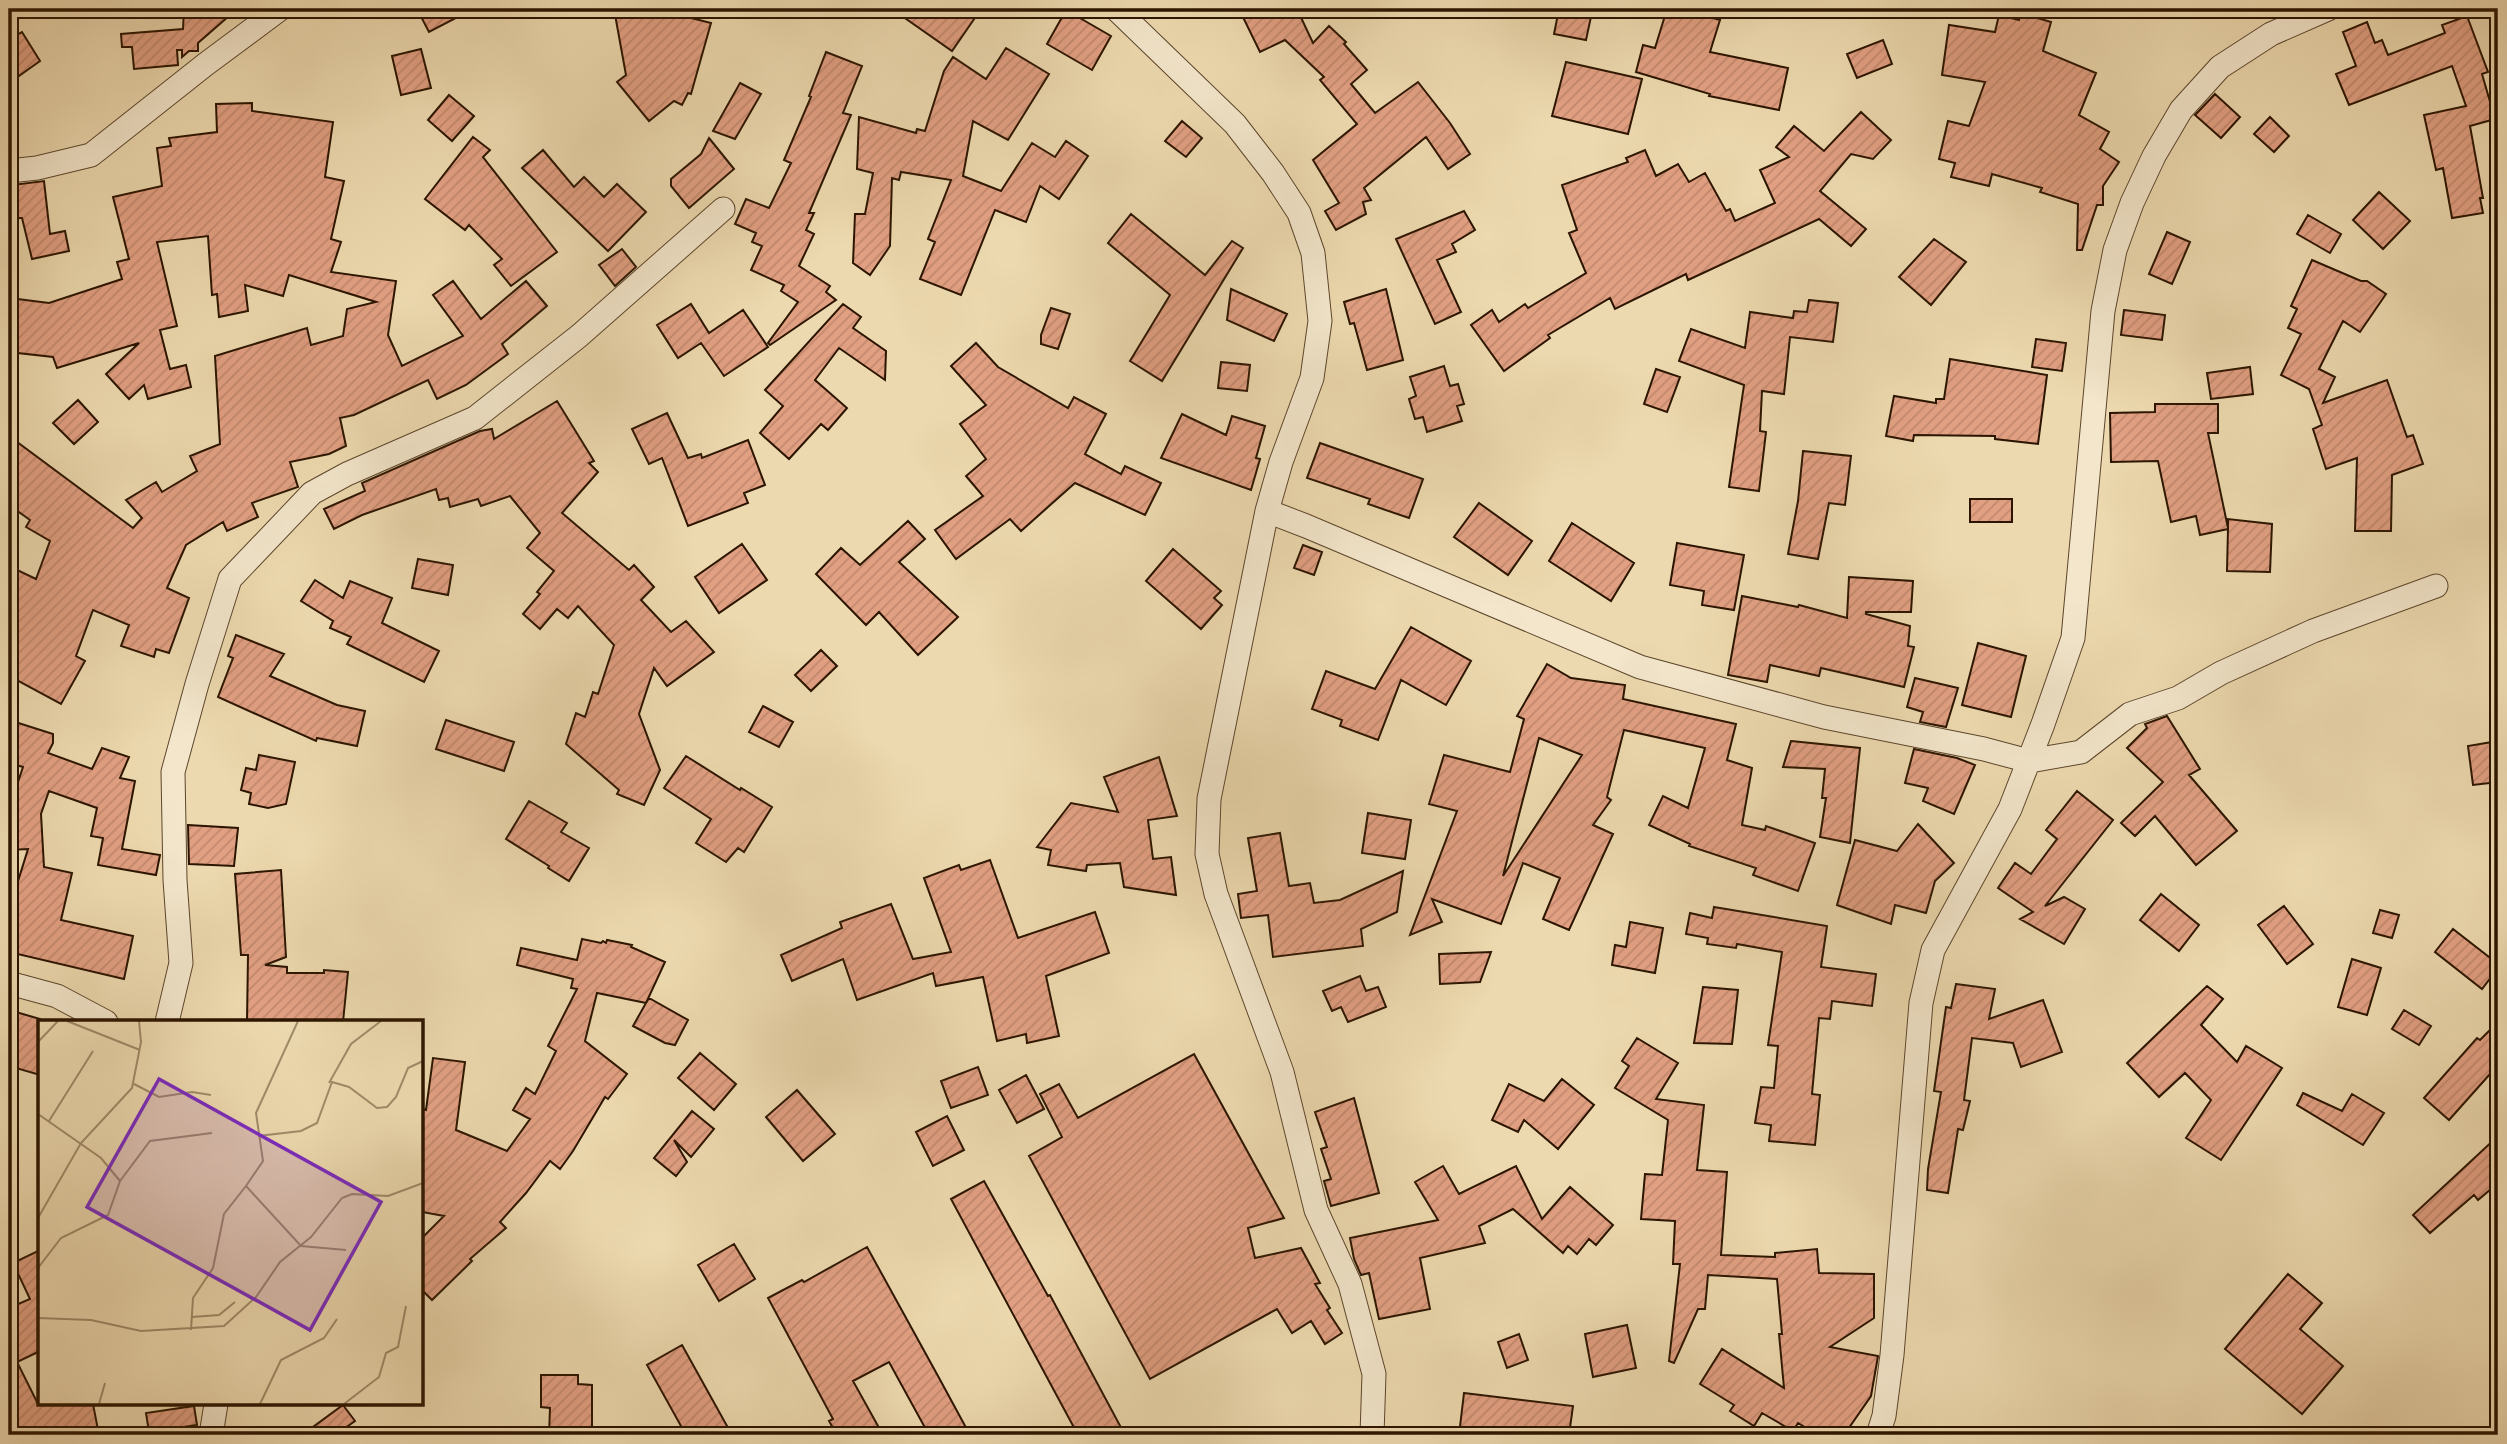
<svg xmlns="http://www.w3.org/2000/svg" width="2507" height="1444" viewBox="0 0 2507 1444" font-family="'IM FELL Double Pica',serif">
	<style>
		.building { fill: url(#building-hatch); stroke: #2c1500; stroke-width: 2; fill-rule: evenodd }
		.lines { fill: none; stroke-linecap: round; stroke-linejoin: round }
		.street-casing { stroke: #5c462c; stroke-width: 25 }
		.street { stroke: #f3e6cb; stroke-width: 23 }
		.inset-road { fill: none; stroke: #a08b69; stroke-width: 2 }
		.view { fill: #7b2cbf; fill-opacity: 0.15; stroke: #7b2cbf; stroke-width: 3.5 }
		.inset-edge { fill: none; stroke: #2c1500; stroke-width: 3.5 }
	</style>
	<defs>
		<pattern id="building-hatch" width="6" height="6" patternUnits="userSpaceOnUse" patternTransform="scale(1.75)"><rect width="6" height="6" fill="#e2a083"/><path d="M-1 1l2-2M0 6l6-6M5 7l2-2" fill="none" stroke="#c2896f"/></pattern>
	</defs>
	<rect width="100%" height="100%" fill="#edd9af"/>
	<filter id="stains"><feTurbulence type="fractalNoise" baseFrequency=".00286" numOctaves="4"/><feColorMatrix values="0 0 0 0 .2 0 0 0 0 .09 0 0 0 0 .02 0 0 0 .5 -.17"/></filter>
	<radialGradient id="worn" r=".72"><stop offset=".6" stop-color="#630" stop-opacity="0"/><stop offset="1" stop-color="#630" stop-opacity=".3"/></radialGradient>
	<path class="building" d="M184 9H237L198 43V51H189L182 57V50H177L178 65 134 69 132 47H122L121 34 183 29Z
		M417 9H473L429 32Z
		M614 9H670L671 13 711 23 691 94 688 93 682 105 674 101 649 121 617 82 626 75Z
		M892 9H981L952 51Z
		M1239 9H1297L1313 43 1329 26 1346 42 1344 44 1367 70 1351 84 1375 113 1418 82 1450 123 1470 154 1448 169 1426 137 1364 188 1371 200 1363 202 1366 214 1336 230 1325 211 1339 203 1313 160 1357 124 1320 80 1324 77 1285 40 1260 52Z
		M1559 9 1592 12 1586 40 1554 34Z
		M1667 9H1681L1720 20 1710 52 1788 68 1779 110 1709 96 1710 94 1636 72 1643 45 1655 48Z
		M1066 10 1111 36 1092 70 1047 44Z
		M2020 13 2051 22 2043 51 2096 73 2079 115 2109 132 2100 149 2119 162 2103 186V205H2097L2082 250H2077L2078 204 2040 192 2042 188 1992 174 1989 186 1951 177 1955 163 1939 159 1948 121 1969 126 1985 82 1942 75 1949 25 1995 32 1999 15 2019 20Z
		M2467 16 2488 72 2482 74 2495 119 2470 126 2483 198H2480L2483 213 2452 218 2443 168 2436 170 2424 115 2466 106 2452 66 2349 105 2336 74 2356 66 2343 32 2367 22 2375 43 2382 40 2388 55 2445 33 2442 25Z
		M22 32 40 61 9 83V39Z
		M1883 40 1892 64 1857 78 1847 54Z
		M1006 48 1049 74 1008 140 973 121 963 176 1001 191 1032 143 1055 157 1066 141 1088 156 1059 199 1040 186 1026 222 995 210 961 295 920 279 935 242 928 239 951 180 901 172 899 180 892 178 890 246 870 275 853 263 855 214H865L873 173 857 169 859 117 916 133 917 129 925 131 944 71 953 57 986 79Z
		M421 49 431 88 401 95 392 56Z
		M826 52 862 66 843 113 851 115 809 213H814L806 230 814 234 799 266 830 286 826 292 836 300 770 345 768 343 798 302 781 291 784 285 751 270 762 246 752 242 756 233 735 224 746 199 769 208 791 163 784 160 811 97 809 96Z
		M1566 62 1642 79 1628 134 1552 116Z
		M740 83 761 94 735 139 713 131Z
		M2215 94 2240 117 2221 138 2195 115Z
		M449 95 474 116 452 141 428 120Z
		M252 103V111L333 122 325 177 344 181 331 239 341 242 331 272 396 281 388 335 402 366 463 336 433 295 453 281 481 319 526 281 547 306 502 344 508 354 466 385 437 399 428 380 354 415 340 418 346 446 329 454 290 462 298 487 252 503 258 517 227 531 223 522 186 545 167 588 189 598 169 653 156 649 154 657 121 646 129 625 93 610 76 656 85 661 61 704 9 676V566L36 579 50 541 26 527 30 520 9 505V436L133 528 142 518 126 500 156 482 162 492 197 471 190 456 220 444 215 356 307 328 311 345 343 336 347 309 376 302 289 275 283 296 245 285 248 311 219 317 217 294 212 295 208 236 157 242 177 326 160 330 170 369 186 365 191 387 148 399 144 385 129 399 106 374 139 343 57 368 53 357 9 352V298L49 303 122 279 117 262 129 259 113 197 162 186 157 148 171 146 169 138 217 132 216 104Z
		M1861 112 1891 140 1873 159 1851 154 1820 191 1866 229 1851 246 1819 219 1688 280 1686 274 1615 309 1610 298 1548 335 1550 338 1504 371 1471 325 1492 310 1499 322 1525 304 1528 308 1586 273 1569 233 1577 230 1562 185 1628 162 1626 158 1645 150 1656 176 1678 164 1689 182 1705 173 1726 211 1730 209 1735 221 1775 203 1760 170 1789 157 1776 147 1794 126 1824 151Z
		M2270 117 2289 136 2274 152 2254 134Z
		M1182 121 1202 138 1186 157 1165 141Z
		M473 137 490 150 483 157 557 252 511 286 494 265 502 259 469 225 465 230 425 199Z
		M709 138 734 169 689 208 671 186V179L701 154Z
		M543 150 574 187 584 177 604 197 617 184 646 212 608 251 522 168Z
		M44 181 50 234 65 231 69 251 32 259 22 218H16L12 185Z
		M2379 192 2410 221 2383 249 2353 220Z
		M1464 211 1475 230 1452 244 1456 252 1437 260 1461 312 1435 324 1396 239Z
		M1131 214 1205 275 1232 241 1243 248 1162 381 1130 361 1170 295 1108 243Z
		M2308 215 2341 234 2330 253 2297 234Z
		M2167 232 2190 242 2172 284 2149 274Z
		M1934 239 1966 262 1931 305 1899 277Z
		M622 249 636 267 615 286 599 265Z
		M2312 260 2361 281H2367L2386 294 2360 332 2343 321 2319 369 2335 377 2323 403 2387 380 2407 437 2413 435 2423 464 2392 475 2391 531H2355L2357 458 2326 469 2313 429 2322 425 2309 389 2281 375 2301 334 2288 328 2297 309 2291 306Z
		M1231 289 1287 314 1274 341 1227 320Z
		M1386 289 1403 360 1367 370 1354 323 1350 324 1344 302Z
		M1809 300 1838 303 1833 342 1790 337 1784 394 1762 391 1760 431 1766 432 1759 491 1729 487 1744 385 1679 361 1691 329 1745 348 1750 312 1793 318 1794 311 1807 312Z
		M691 304 709 333 743 310 768 347 724 376 701 343 678 358 657 325Z
		M843 304 861 317 853 328 886 351 885 380 839 348 815 380 847 408 828 430 821 424 789 459 760 433 783 406 765 390Z
		M1051 308 1070 314 1058 349 1041 344V335Z
		M2124 310 2165 315 2162 340 2121 335Z
		M2036 339 2066 343 2062 371 2032 367Z
		M976 343 998 367 1068 408 1074 397 1106 414 1085 454 1121 474 1125 466 1161 483 1145 515 1075 483 1021 531 1010 519 956 559 935 530 983 496 966 476 986 459 960 424 986 405 951 366Z
		M1950 359 2047 375 2038 444 1995 439V436L1914 435 1913 441 1886 436 1894 396 1936 403V399H1944Z
		M1221 362 1250 365 1247 391 1218 388Z
		M1444 366 1450 386 1458 384 1464 404 1457 406 1462 421 1427 432 1423 417 1415 419 1409 399 1416 396 1410 377Z
		M2250 367 2253 394 2211 399 2207 373Z
		M1656 369 1680 377 1667 412 1644 404Z
		M78 400 98 422 74 444 53 423Z
		M557 401 594 461 589 463 598 472 562 513 629 570 634 565 654 587 641 600 671 632 686 621 714 652 667 686 654 668 639 714 660 770 644 805 617 794 619 790 566 744 576 713 585 717 593 692 598 694 614 645 578 606 568 618 557 609 540 629 523 614 540 594 537 592 554 571 527 548 540 533 510 496 481 506 478 499 450 507 448 498 439 500 436 489 362 515 334 529 324 509 365 491 362 483 480 431 492 429 494 439Z
		M2155 404H2218V433H2208L2228 528V519L2272 524 2270 572 2227 571 2228 529 2200 535 2196 516 2171 522 2158 461 2111 462 2110 413 2155 412Z
		M667 413 688 458 701 454 702 458 748 440 765 485 744 493 748 503 688 526 662 458 649 464 632 429Z
		M1182 414 1226 435 1232 416 1265 426 1256 458 1260 459 1251 490 1161 458Z
		M1320 443 1423 479 1409 518 1368 504 1370 499 1307 478Z
		M1803 451 1851 456 1845 505 1829 503 1818 559 1788 554 1798 501Z
		M1970 499H2012V522H1970Z
		M1479 503 1532 541 1508 575 1454 537Z
		M908 521 925 539 899 562 958 617 918 655 879 612 866 625 816 574 841 548 860 565Z
		M1572 523 1634 563 1611 601 1549 561Z
		M1677 543 1744 555 1734 610 1702 605 1704 591 1670 585Z
		M742 544 767 580 719 613 695 577Z
		M1303 545 1322 552 1314 575 1294 568Z
		M1173 549 1221 591 1214 598 1222 605 1201 629 1146 581Z
		M418 559 453 565 448 595 412 588Z
		M1849 577 1913 581 1911 612H1866V614L1910 626 1908 646 1914 647 1904 687 1821 668 1819 676 1770 665 1767 682 1728 675 1742 596 1798 607 1799 605 1847 618Z
		M315 580 343 598 350 581 392 598 382 623 439 651 424 682 347 644 351 637 330 628 333 621 301 601Z
		M1411 627 1471 661 1446 705 1401 680 1378 740 1340 726 1342 720 1312 709 1326 671 1375 689Z
		M236 635 284 654 270 676 337 705 365 711 357 746 317 738 316 741 218 697 233 658 228 656Z
		M1978 643 2026 656 2011 717 1962 705Z
		M821 650 837 666 811 691 795 675Z
		M1547 664 1571 678 1625 685 1623 699 1736 724 1727 760 1752 768 1742 825 1765 830 1766 826 1815 843 1798 891 1753 875 1756 868 1689 846 1690 844 1649 825 1663 796 1688 808 1705 748 1624 730 1607 797 1611 800 1593 825 1613 834 1569 930 1543 919 1560 878 1523 863 1501 924 1432 899 1442 922 1410 935 1457 811 1429 804 1444 755 1510 772 1524 719 1517 716ZM1539 738 1582 755 1503 876Z
		M1915 678 1958 688 1946 727 1920 722 1923 712 1907 707Z
		M763 706 793 722 779 747 749 732Z
		M2167 716 2200 769 2189 775 2237 831 2196 865 2155 816 2135 836 2121 823 2163 782 2127 748 2147 728 2145 724Z
		M9 720 53 734V743L48 753 92 769 102 748 129 757 120 778 135 781 122 849 160 855 156 875 98 865 103 838 91 836 97 808 49 791 41 814 44 867 72 873 61 920 133 936 124 979 9 952V893L14 894 28 849 9 850V809L23 767 9 763Z
		M446 720 514 742 504 771 436 749Z
		M1791 741 1860 748 1850 843 1820 837 1826 798H1822L1825 769 1783 767Z
		M2498 741V782L2473 785 2468 746Z
		M1914 749 1957 758 1975 765 1954 814 1923 801 1928 788 1905 783Z
		M259 755 295 762 286 804 268 808 249 804 251 793 241 790 246 768 256 770Z
		M686 756 740 790 741 788 772 807 744 852 738 848 726 862 696 843 711 819 664 788Z
		M1159 757 1177 816 1148 820 1153 859 1171 857 1176 895 1124 887 1120 863 1087 865 1086 871 1048 865 1051 850 1037 847 1071 803 1118 812 1104 777Z
		M2077 791 2113 820 2045 906 2064 897 2085 909 2064 944 2020 919 2033 912 1998 888 2015 863 2031 874 2057 839 2046 830Z
		M529 801 567 823 561 832 589 848 569 881 548 868 549 866 506 839Z
		M1368 813 1411 820 1405 859 1362 853Z
		M1918 824 1954 863 1935 881 1926 913 1895 905 1891 924 1837 905 1855 840 1897 851Z
		M188 825 238 828 234 866 189 864Z
		M1280 833 1289 886 1310 883 1314 903 1340 900 1403 871 1397 912 1361 929 1363 946 1273 957 1268 915 1241 918 1238 894 1257 891 1248 838Z
		M990 860 1018 938 1095 912 1109 953 1046 976 1059 1036 1027 1043 1026 1034 997 1041 983 977 936 986 933 973 857 1000 843 959 792 981 781 955 842 928 840 922 891 904 913 959 951 952 924 878 959 865 961 870Z
		M281 870 286 957 265 965 287 967V973H324V970L348 972 343 1022H247L248 955H241L235 874Z
		M2161 894 2199 925 2179 951 2140 920Z
		M2284 906 2313 944 2287 964 2258 925Z
		M1714 907 1827 926 1821 967 1876 974 1872 1006 1832 1001 1830 1019 1819 1018 1812 1094 1820 1095 1815 1145 1769 1141 1771 1125 1755 1123 1761 1087 1774 1088 1778 1046 1768 1045 1782 952 1737 944 1736 948 1707 944 1708 938 1686 934 1690 913 1712 918Z
		M2380 910 2399 915 2392 938 2373 933Z
		M1630 922 1663 928 1655 973 1612 965 1615 945 1626 947Z
		M2453 929 2498 964V968L2482 989 2435 952Z
		M582 939 601 943 603 941 606 943 607 940 632 945 631 947 665 962 646 1003 649 998 688 1020 675 1045 665 1043 633 1026 646 1003 597 993 585 1041 627 1074 608 1099 605 1097 573 1151 560 1169 550 1161 526 1193 500 1222 506 1228 470 1259 472 1261 432 1300 422 1290V1238L444 1216 422 1212V1109L426 1110 433 1058 465 1062 456 1130 507 1151 530 1119 513 1110 526 1088 535 1094 556 1051 548 1046 577 989 571 988 573 979 517 965 521 948 577 960Z
		M1491 952 1480 982 1440 984 1439 954Z
		M2352 959 2381 968 2367 1015 2338 1007Z
		M1360 976 1366 991 1378 987 1386 1007 1348 1022 1341 1007 1332 1011 1323 991Z
		M1956 984 1995 989 1989 1019 2043 1000 2062 1052 2021 1067 2013 1043 1972 1038 1964 1100 1970 1101 1963 1130 1958 1129 1948 1193 1927 1190 1928 1169 1941 1092 1934 1091 1946 1007 1951 1008Z
		M2207 986 2223 999 2201 1025 2237 1062 2246 1046 2282 1068 2221 1160 2186 1138 2211 1100 2185 1073 2159 1097 2127 1063Z
		M1703 987 1738 990 1732 1044 1694 1043Z
		M9 1010 40 1019V1075L9 1066Z
		M2404 1010 2431 1026 2419 1045 2392 1029Z
		M2498 1022V1065L2449 1120 2424 1098 2477 1038 2480 1040Z
		M1637 1038 1678 1063 1656 1099 1704 1105 1697 1170 1727 1172 1721 1255 1775 1257V1253L1817 1249 1819 1273 1874 1274V1318L1830 1347 1878 1356 1871 1396 1844 1435H1818L1798 1423 1793 1431 1762 1413 1754 1426 1730 1411 1734 1405 1700 1384 1722 1349 1784 1388 1779 1334H1782L1777 1279 1708 1275 1705 1309H1698L1674 1363 1669 1361 1680 1264H1673L1675 1221 1641 1219 1645 1174 1662 1175 1668 1120 1615 1088 1629 1066 1622 1061Z
		M700 1053 736 1084 714 1110 678 1078Z
		M1194 1054 1284 1218 1248 1228 1255 1258 1301 1248 1320 1283 1315 1284 1330 1308 1327 1310 1342 1333 1325 1344 1311 1321 1292 1333 1277 1309 1150 1379 1029 1156 1062 1137 1040 1094 1059 1084 1078 1118Z
		M978 1067 988 1095 951 1108 941 1081Z
		M1026 1075 1044 1109 1017 1123 999 1090Z
		M1562 1079 1594 1105 1558 1149 1524 1120 1518 1132 1492 1120 1509 1084 1544 1101Z
		M797 1090 835 1134 803 1161 766 1117Z
		M2303 1093 2342 1111 2352 1094 2384 1113 2363 1145 2297 1105Z
		M1354 1098 1379 1193 1331 1206 1324 1181 1331 1179 1321 1149 1327 1147 1315 1112Z
		M692 1111 714 1129 691 1157 674 1140 687 1162 676 1176 654 1158Z
		M947 1116 964 1150 933 1166 916 1132Z
		M2498 1136V1183L2478 1200 2474 1195 2430 1233 2413 1215Z
		M1443 1166 1459 1194 1516 1166 1542 1219 1570 1187 1613 1225 1596 1245 1589 1239 1577 1254 1568 1246 1563 1253 1513 1209 1479 1226 1485 1243 1420 1258 1430 1309 1379 1319 1369 1273 1361 1275 1354 1259 1350 1238 1438 1220 1415 1182Z
		M984 1181 1048 1296 1050 1295 1125 1435H1078L951 1199Z
		M734 1244 755 1279 719 1301 698 1265Z
		M867 1247 938 1376 970 1435H929L889 1362 853 1381 883 1435H837L829 1421 833 1419 768 1298 802 1280 804 1282Z
		M40 1250V1351L17 1362 38 1404H93L99 1435H9V1308L30 1299 13 1263Z
		M2288 1274 2322 1303 2300 1329 2343 1366 2302 1414 2225 1349Z
		M1627 1325 1636 1368 1593 1377 1585 1334Z
		M1519 1334 1528 1360 1507 1368 1498 1342Z
		M682 1345 732 1435H686L647 1365Z
		M541 1375H578V1384L592 1385V1435H549L550 1408 541 1407Z
		M1464 1393 1573 1406 1569 1435H1459Z
		M343 1405 355 1421 335 1435H302Z
		M194 1406 197 1425 149 1432 146 1413Z"/>
	<g class="lines">
		<defs>
			<path id="street" d="M1116 9 1235 124 1273 173 1299 213 1313 253 1320 321 1312 378 1281 462 1267 511 1306 526 1640 667 1824 717 1984 749 2029 761 2081 752 2130 714 2178 698 2221 673 2313 631 2436 586
				M9 171 37 168 91 155 206 64 280 9
				M1267 511 1209 799 1207 854 1216 894 1282 1072 1316 1210 1350 1284 1374 1374 1372 1435
				M9 983 57 996 106 1022
				M167 1022 181 963 175 880 173 772 197 684 230 579 312 493 347 474 475 418 579 336 723 209
				M211 1435 216 1404
				M1878 1435 1884 1416 1892 1355 1921 1003 1933 950 2010 809 2043 724 2073 638 2103 311 2115 250 2132 203 2154 156 2181 110 2220 67 2271 34 2328 9"/>
		</defs>
		<use href="#street" class="street-casing"/>
		<use href="#street" class="street"/>
	</g>
	<g transform="translate(38 1020)">
		<rect width="385" height="385" fill="#edd9af"/>
		<path class="inset-road" d="M29 1 102 30M260 1 218 93 225 141 208 166 263 226 308 230M0 22 20 1M291 63 313 24 343 1M96 64 121 77 154 72 173 75M0 94 63 138 82 161M11 101 55 31M220 116 263 111 279 103 294 62 311 67 339 88 349 87 358 77 370 48 385 41M82 161 112 121 174 113M0 198 43 123 94 68 103 22 101 1M0 248 23 218 70 195 82 161M154 297 181 295 197 282M0 298 53 300 103 311 186 306 218 277 242 242 273 217 304 178 314 174 350 176 385 163M153 310 155 278 175 248 186 194 208 166M61 384 67 363M222 384 243 340 286 318 299 299M306 384 341 357 348 333 360 327 368 286"/>
		<path class="view" d="M121 59 343 182 272 310 49 187Z"/>
		<rect width="385" height="385" class="inset-edge"/>
	</g>
	<rect width="2507" height="1444" fill="none" stroke="#edd9af" stroke-width="35"/>
	<rect x="10" y="10" width="2486" height="1423" fill="none" stroke="#2c1500" stroke-width="3.5"/>
	<rect x="18" y="18" width="2472" height="1409" fill="none" stroke="#2c1500" stroke-width="2"/>
	<rect width="100%" height="100%" filter="url(#stains)"/>
	<rect width="100%" height="100%" fill="url(#worn)"/>
</svg>
